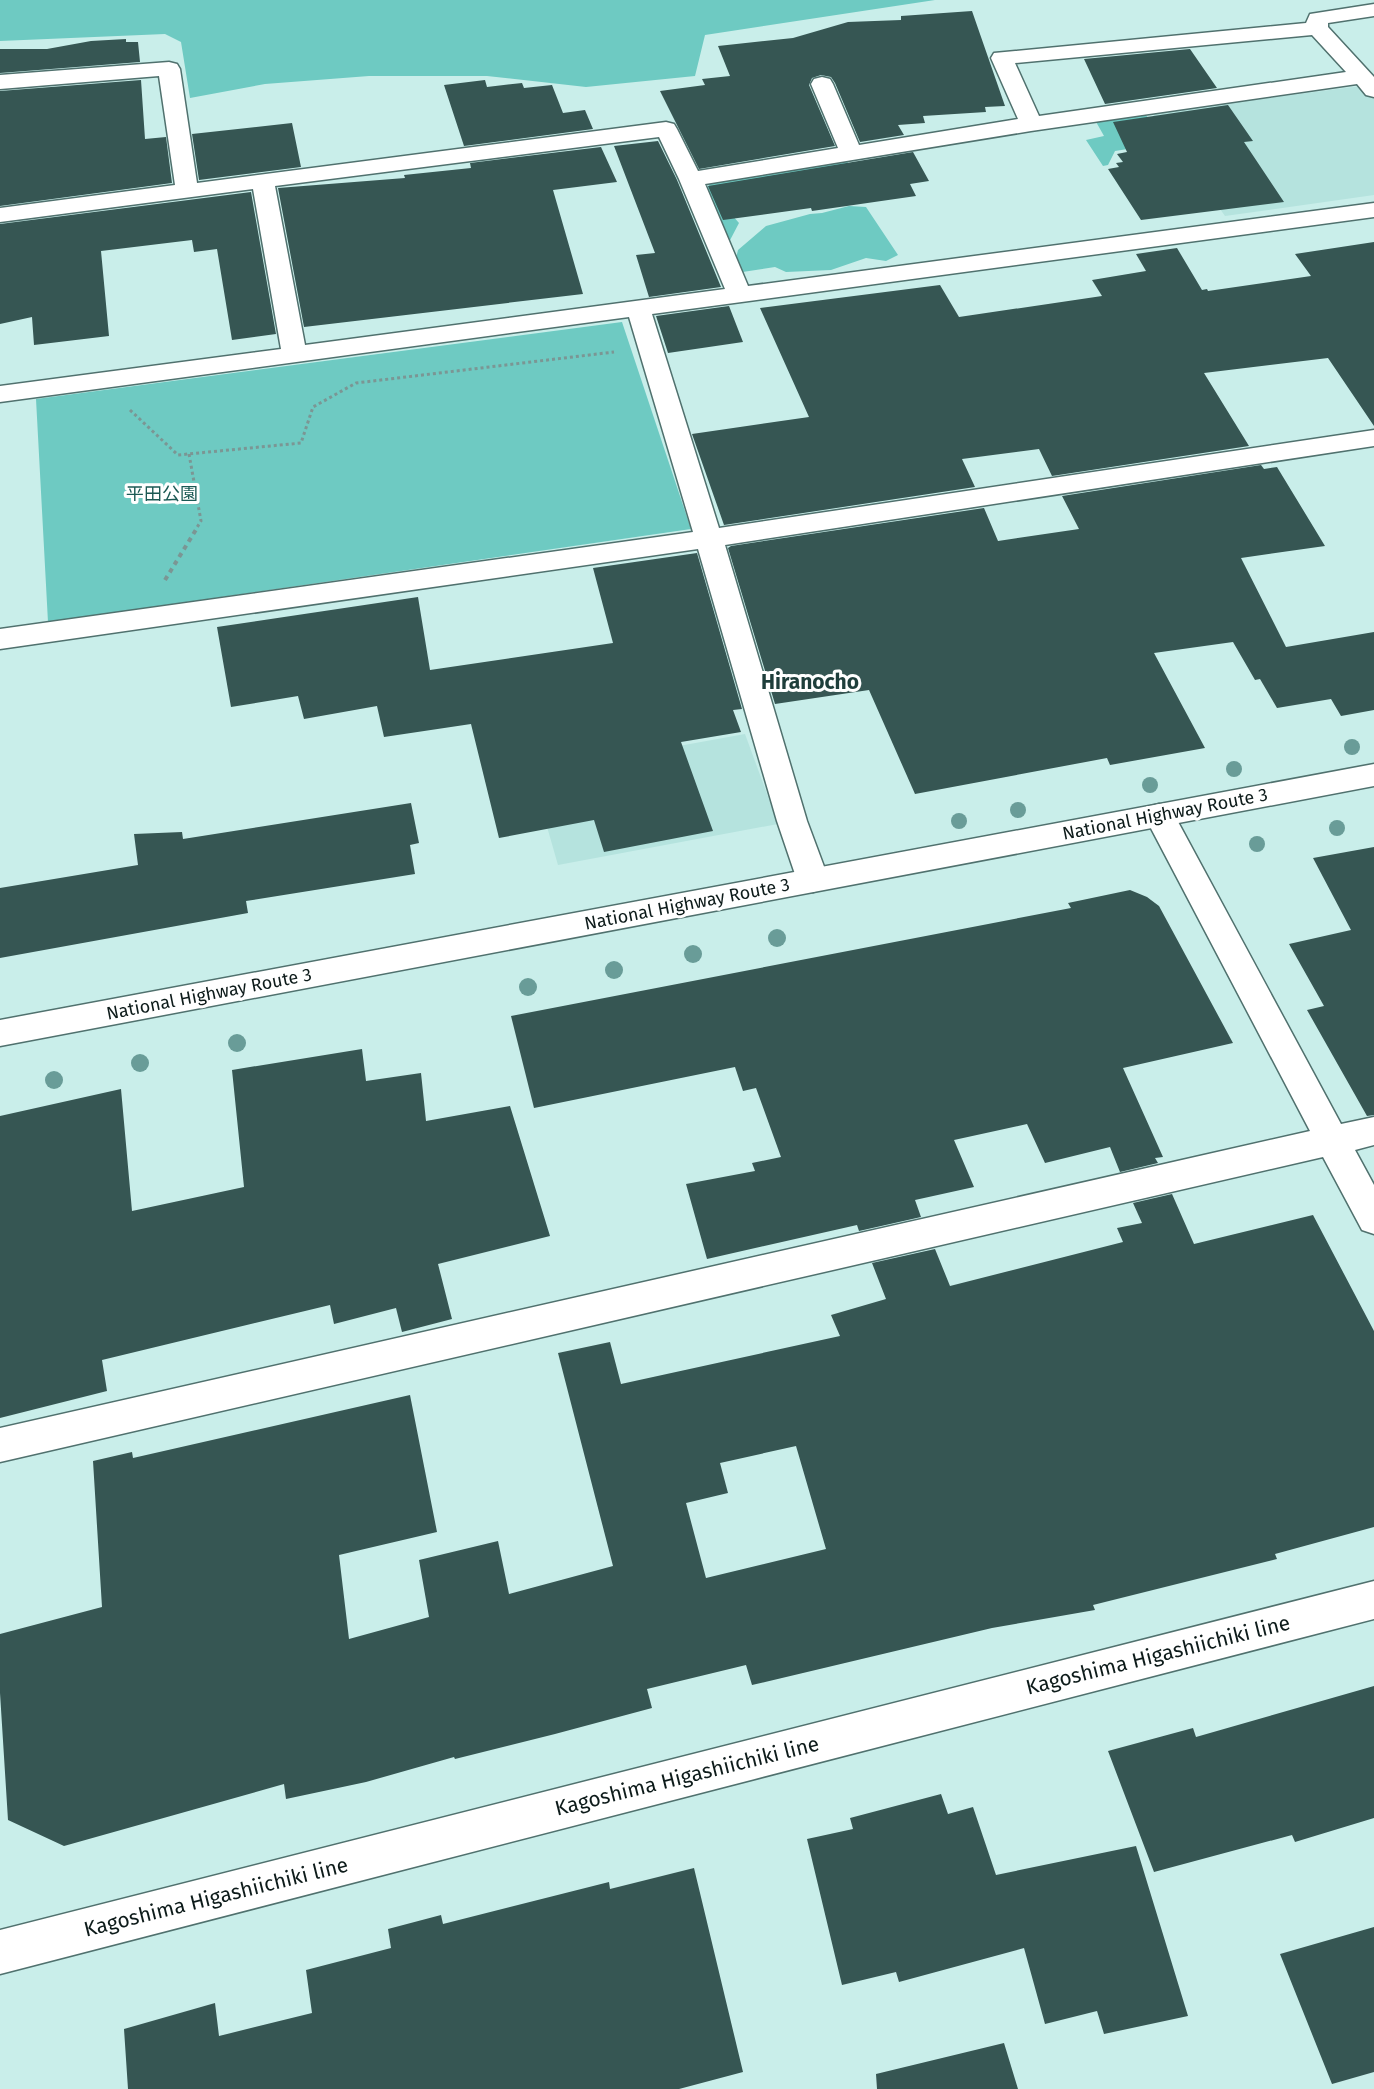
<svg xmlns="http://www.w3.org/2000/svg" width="1374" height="2089" viewBox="0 0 1374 2089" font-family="'Fira Sans','Noto Sans JP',sans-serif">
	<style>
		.built { fill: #b5e3de }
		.green { fill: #6ecac2 }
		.building { fill: #365653; fill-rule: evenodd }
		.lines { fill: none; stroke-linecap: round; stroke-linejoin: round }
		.minor-casing { stroke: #50716e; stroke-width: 3 }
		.major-casing { stroke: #50716e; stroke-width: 3 }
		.highway-casing { stroke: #50716e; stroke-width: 3 }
		.path-far1 { stroke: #7b9694; stroke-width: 3; stroke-dasharray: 3 3; stroke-linecap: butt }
		.path { stroke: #7b9694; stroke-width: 4; stroke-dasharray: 4.5 4.5; stroke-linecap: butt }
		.minor { fill: #fff; fill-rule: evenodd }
		.major { fill: #fff; fill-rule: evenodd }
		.highway { fill: #fff; fill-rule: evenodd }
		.tree { fill: #699c98 }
		.labels { text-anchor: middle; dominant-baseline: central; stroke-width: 6; stroke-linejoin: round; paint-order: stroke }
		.park-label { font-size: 18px; fill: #1b5954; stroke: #fff }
		.street-label { font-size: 18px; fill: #0d1b1a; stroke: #fff }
		.quarter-label { font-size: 21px; font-weight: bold; fill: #1e3e3b; stroke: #fff }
		.near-street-label { font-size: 21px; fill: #0d1b1a; stroke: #fff }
	</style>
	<rect width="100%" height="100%" fill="#c9eeea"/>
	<path class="built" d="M1361 86 1374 99V195L1225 216 1152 113Z
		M516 719 657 750 745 734 778 824 558 865Z"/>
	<path class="green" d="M0 0H935L705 35 695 76 586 87 487 76H369L265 84 190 98 181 42 165 34 0 41Z
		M1144 113 1167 140 1159 144 1115 151 1108 165 1103 166 1086 140 1104 136 1095 120Z
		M838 161H847L862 187 732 215 739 223 728 244 705 191 711 182Z
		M849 206 866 207 898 255 886 261 866 258 831 270 786 272 775 267 736 273 735 262 738 250 766 226 810 214 822 213Z
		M622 322 691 529 48 622 36 399Z"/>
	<path class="building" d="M972 11 1005 106 985 107 986 112 923 116 925 123 898 125 904 135 860 142 835 83 831 77 821 75 812 78 809 85 835 146 699 169 660 91 705 85 702 79 730 76 718 46 793 38 848 22 901 20V16Z
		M126 39V42H138L140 62 0 73V49H47L91 41Z
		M1190 49 1217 88 1105 104 1084 59Z
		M141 80 145 139 166 137 172 183 0 206V91Z
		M485 80 487 87 522 83 524 88 552 85 563 113 585 110 593 129 464 146 444 85Z
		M1228 105 1253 141 1244 142 1284 202 1141 220 1108 169 1119 167 1116 163 1123 162 1117 154 1127 152 1113 122Z
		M292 123 301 167 199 180 192 134Z
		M658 141 677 180 721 287 649 297 636 255 655 253 614 146Z
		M601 147 617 182 553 190 583 294 304 327 278 188 405 178 404 175 471 168 470 163Z
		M913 152 929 181 910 184 916 196 812 211 811 208 723 220 708 186Z
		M251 192 276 334 232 340 217 249 194 252 192 240 101 251 109 336 34 345 32 317 0 324V224Z
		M1374 242V426L1328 358 1204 373 1249 446 1052 476 1039 449 962 459 975 487 724 525 692 434 809 417 760 308 940 285 959 317 1102 296 1092 280 1146 271 1136 254 1177 248 1202 290 1207 289 1208 291 1311 276 1295 254Z
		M729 306 743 342 668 353 656 316Z
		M1261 465 1264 469 1277 467 1325 546 1241 558 1286 647 1374 632V710L1341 716 1331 699 1277 708 1260 679 1255 680 1233 642 1154 653 1205 748 1110 765 1107 758 915 794 869 690 775 704 728 548 731 546 984 508 998 541 1079 529 1062 496Z
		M697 553 742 709 733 710 741 732 681 742 713 831 604 852 594 820 499 838 471 724 384 737 377 706 304 719 298 696 231 707 217 627 418 597 430 670 613 643 593 568Z
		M411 803 419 843 410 845 415 874 246 901 248 913 0 958V888L138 865 134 834 182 832 183 839Z
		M1374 847V1115L1367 1116 1307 1010 1324 1006 1289 944 1351 930 1313 858Z
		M1130 890 1147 897 1159 906 1233 1043 1123 1068 1163 1157 1155 1158 1158 1163 1120 1172 1110 1147 1045 1163 1027 1124 954 1140 974 1187 915 1200 921 1217 859 1231 857 1225 707 1259 686 1184 755 1171 752 1163 781 1157 756 1088 743 1091 735 1067 534 1108 511 1016 1071 908 1068 903Z
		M362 1049 366 1081 421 1073 426 1121 510 1106 550 1236 438 1264 452 1319 402 1332 396 1308 334 1324 330 1305 102 1360 107 1391 0 1418V1116L121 1089 132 1211 244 1187 232 1070Z
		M1172 1194 1194 1244 1313 1215 1374 1331V1527L1275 1554 1277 1559 1093 1605 1095 1610 992 1628 752 1685 746 1665 647 1689 652 1708 555 1734 455 1759 454 1757 366 1782 286 1799 284 1784 64 1846 8 1820 0 1693V1634L102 1607 93 1461 132 1452 133 1458 410 1395 437 1532 339 1555 349 1639 429 1617 419 1560 498 1541 509 1594 613 1566 558 1353 610 1342 621 1384 840 1336 831 1315 886 1299 872 1263 935 1249 950 1286 1123 1242 1117 1228 1142 1223 1133 1203ZM796 1446 826 1549 706 1578 686 1503 728 1493 720 1463Z
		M1374 1686V1818L1295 1842 1292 1835 1154 1872 1108 1751 1193 1728 1196 1737Z
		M941 1794 948 1814 973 1807 996 1875 1136 1846 1188 2016 1104 2034 1097 2011 1045 2024 1024 1948 899 1982 896 1972 842 1985 807 1839 853 1829 850 1818Z
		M694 1868 743 2072 679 2089H128L124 2029 215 2003 219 2036 312 2013 306 1970 391 1948 388 1929 441 1915 443 1924 609 1882 610 1889Z
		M1374 1927V2072L1332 2084 1280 1954Z
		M1004 2043 1018 2089H877L876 2074Z"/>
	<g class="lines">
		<defs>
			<path id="minor" d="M1374 4V16L1328 23V27L1374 77V97L1366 95 1357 84 1031 131 705 184 748 286 1374 203V217L652 314 719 528 1374 430V446L725 545 807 821 829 880 824 888 813 892 802 888 797 880 777 821 698 549 0 649V629L693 532 629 317 0 402V386L281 349 253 189 0 222V208L175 185 159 76 0 89V75L169 62 177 64 180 69 197 183 666 122 674 124 677 129 698 171 838 148 811 84 814 79 822 77 830 79 833 84 859 145 1018 119 991 58 994 53 1306 23 1310 14ZM1312 35 1346 72 1039 116 1015 63ZM659 137 679 179 725 289 305 345 275 186Z
				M1159 804 1170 807 1341 1124 1374 1117V1145L1355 1150 1374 1185V1234L1362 1230 1323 1157 0 1462V1428L1310 1131 1144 815 1148 807Z"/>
			<path id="major" d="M1374 1581V1619L0 1974V1930Z"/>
			<path id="highway" d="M1374 764V786L0 1046V1020Z"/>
		</defs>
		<use href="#minor" class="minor-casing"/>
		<use href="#major" class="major-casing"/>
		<use href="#highway" class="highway-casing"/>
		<path class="path-far1" d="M130 410 178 455 301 443 313 407 356 383 614 352
			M189 454 201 521 196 529"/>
		<path class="path" d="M165 580 197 528"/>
		<use href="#minor" class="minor"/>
		<use href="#major" class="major"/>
		<use href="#highway" class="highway"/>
	</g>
	<g class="tree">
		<circle cx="1352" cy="747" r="8"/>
		<circle cx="1234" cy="769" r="8"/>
		<circle cx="1150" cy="785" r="8"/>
		<circle cx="1018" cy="810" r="8"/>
		<circle cx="959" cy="821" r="8"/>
		<circle cx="1337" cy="828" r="8"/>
		<circle cx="1257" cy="844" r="8"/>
		<circle cx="777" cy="938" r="9"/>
		<circle cx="693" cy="954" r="9"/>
		<circle cx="614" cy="970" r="9"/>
		<circle cx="528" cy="987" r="9"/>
		<circle cx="237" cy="1043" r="9"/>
		<circle cx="140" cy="1063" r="9"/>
		<circle cx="54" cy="1080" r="9"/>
	</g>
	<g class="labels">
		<g class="park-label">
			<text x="162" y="494">平田公園</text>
		</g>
		<g class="street-label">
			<text transform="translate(1165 814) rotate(-11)">National Highway Route 3</text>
			<text transform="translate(687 904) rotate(-11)">National Highway Route 3</text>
			<text transform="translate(209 994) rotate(-11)">National Highway Route 3</text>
		</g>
		<g class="quarter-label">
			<text x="810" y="682">Hiranocho</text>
		</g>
		<g class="near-street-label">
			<text transform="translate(1158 1655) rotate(-14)">Kagoshima Higashiichiki line</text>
			<text transform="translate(687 1776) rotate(-14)">Kagoshima Higashiichiki line</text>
			<text transform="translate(216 1897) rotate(-14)">Kagoshima Higashiichiki line</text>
		</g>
	</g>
</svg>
